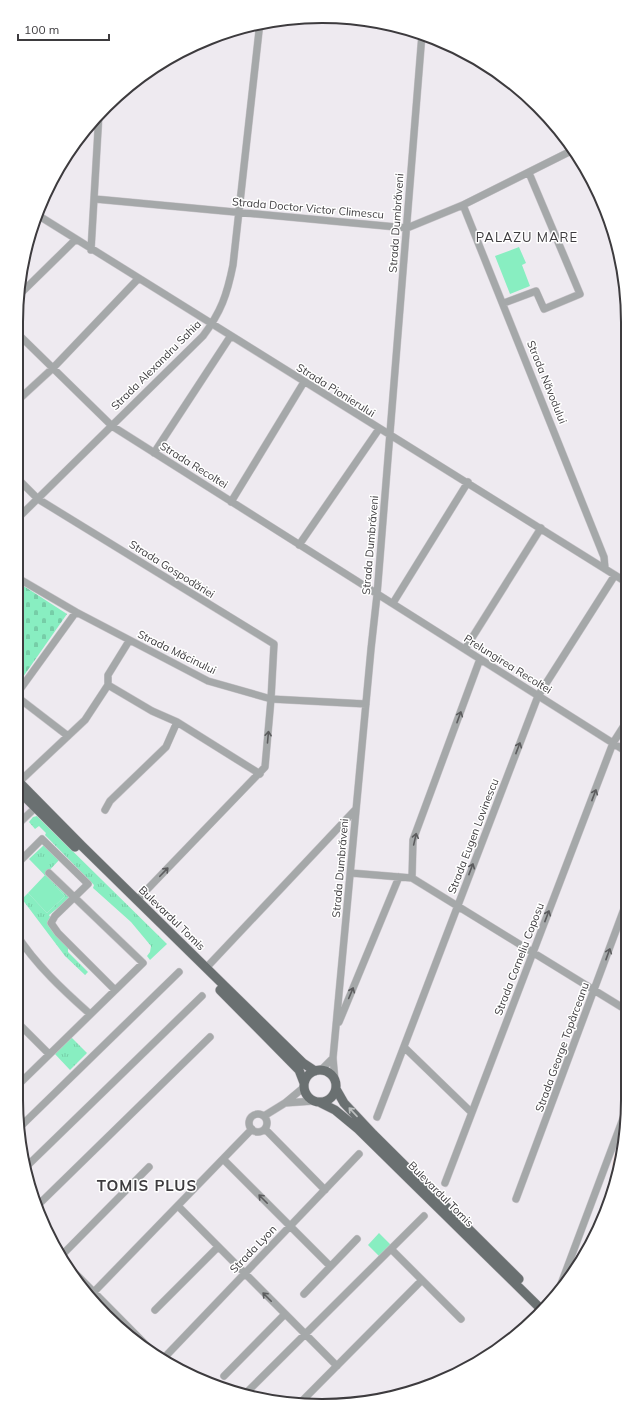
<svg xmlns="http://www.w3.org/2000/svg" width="644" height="1422" viewBox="0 0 644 1422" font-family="Mulish,sans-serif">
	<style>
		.built { fill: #e5dde9 }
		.education { fill: #f5dcd4 }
		.grass { fill: url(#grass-tufts) }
		.cemetery { fill: url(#cemetery-stones) }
		.green { fill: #88eec1 }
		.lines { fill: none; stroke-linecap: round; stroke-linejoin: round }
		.minor-casing { stroke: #cbc7cc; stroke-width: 8 }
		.major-casing { stroke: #cbc7cc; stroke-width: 10 }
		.minor { stroke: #a5a8a9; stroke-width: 7 }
		.major { stroke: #6a7071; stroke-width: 9 }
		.oneway { stroke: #5c5c5e }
		.oneway2 { stroke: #bcbfbf }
		.labels { text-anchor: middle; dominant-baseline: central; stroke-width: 3; stroke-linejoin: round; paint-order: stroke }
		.street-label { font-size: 11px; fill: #3d3b3e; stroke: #fff }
		.quarter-label { font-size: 13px; letter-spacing: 1px; fill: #3d3b3e; stroke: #fff }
		.district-label { font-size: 15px; font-weight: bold; letter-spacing: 1px; fill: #3d3b3e; stroke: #fff }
		.rim { fill: none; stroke: #3d3b3e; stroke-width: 2 }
	</style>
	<defs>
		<pattern id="grass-tufts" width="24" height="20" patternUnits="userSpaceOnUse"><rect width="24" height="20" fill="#88eec1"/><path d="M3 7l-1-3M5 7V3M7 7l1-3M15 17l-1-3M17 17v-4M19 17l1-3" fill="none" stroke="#76cda7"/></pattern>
		<pattern id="cemetery-stones" width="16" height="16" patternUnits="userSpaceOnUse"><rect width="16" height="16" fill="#88eec1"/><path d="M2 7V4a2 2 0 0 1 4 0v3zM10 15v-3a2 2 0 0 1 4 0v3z" fill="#76cda7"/></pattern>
	</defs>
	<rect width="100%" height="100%" fill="#eeeaf0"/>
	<path class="built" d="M16 794 33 809 16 824Z"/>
	<path class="education" d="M615 1153 622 1159 619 1172 612 1165Z"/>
	<path class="grass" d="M37 816 167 944 150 960 147 956 150 952 151 946 131 922 93 888 94 885 45 835 46 833 39 826 35 829 29 822 33 817Z
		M44 845 60 859 46 874 70 898 49 915 68 947V952L88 972 85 975 65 956 22 899 28 893 47 913 65 896 29 859Z
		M71 1037 87 1053 70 1070 54 1053Z"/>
	<path class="cemetery" d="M16 581 67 614 16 687Z"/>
	<path class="green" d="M519 247 526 263 522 265 530 286 510 294 495 256Z
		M45 875 65 896 47 913 28 893Z
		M379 1233 391 1245 379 1256 368 1245Z"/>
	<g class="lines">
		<defs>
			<path id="minor" d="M95 199 407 228 463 205 573 150
				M463 205 604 557 605 568
				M36 214 626 582
				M91 250 99 113
				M19 295 75 240
				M504 303 536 291 544 309 580 294 529 173
				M16 332 112 426 627 752
				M16 402 53 368 138 279
				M154 453 230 337
				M16 477 38 499 274 644 271 699 265 767 137 900
				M231 502 304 382
				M16 520 203 336C221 312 227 295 233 265L260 22
				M299 545 379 429
				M16 577 76 612 208 681 271 699 366 704
				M393 603 468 482
				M465 649 541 528
				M108 685 152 711 177 722 260 774
				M16 695 76 612
				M16 696 68 736
				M19 782 85 720 108 685V675L129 641
				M105 810 110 801 166 747 177 722
				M16 826 35 808
				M16 865 42 839 88 884 55 916 51 923 58 933 115 990
				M351 873 412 878 628 1011
				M412 878 413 840 480 659
				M16 934C36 965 63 990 90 1014
				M16 955 24 947
				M206 968 356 809
				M16 1021 49 1054
				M339 1022 399 877
				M404 1047 471 1112
				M321 1070 333 1058
				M335 1081 333 1058 371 649 377 595 422 34
				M16 1087 143 963 49 873
				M285 1103 303 1088
				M249 1123a9 9 0 1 1 18 0a9 9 0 1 1-18 0Z
				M264 1116 285 1103 314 1101
				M377 1117 538 696 615 575
				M20 1127 179 972
				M265 1129 325 1190
				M223 1159 330 1266
				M27 1166 202 996
				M445 1183 613 743 627 721
				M516 1199 627 901
				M178 1206 337 1366
				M36 1207 210 1037
				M391 1249 461 1319
				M60 1257 149 1167
				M63 1261 154 1353
				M558 1292 627 1108
				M304 1294 357 1239
				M89 1297 252 1129
				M155 1310 218 1247
				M162 1360 359 1154
				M224 1376 285 1314
				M245 1394 424 1216
				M302 1401 422 1280"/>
			<path id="major" d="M16 779 82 846 303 1063 315 1071
				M16 788 75 847
				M220 990 299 1070 304 1083
				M304 1086a16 16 0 1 1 32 0a16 16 0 1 1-32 0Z
				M336 1089 344 1103 373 1134 519 1279
				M319 1102 335 1110 358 1129 542 1310"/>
		</defs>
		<use href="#minor" class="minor-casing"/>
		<use href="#major" class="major-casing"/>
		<use href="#minor" class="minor"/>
		<use href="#major" class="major"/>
	</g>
	<defs><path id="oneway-shaft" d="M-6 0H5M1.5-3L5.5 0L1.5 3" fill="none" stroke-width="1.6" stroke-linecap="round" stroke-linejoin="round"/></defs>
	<g class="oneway">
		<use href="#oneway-shaft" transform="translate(459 717) rotate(-70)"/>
		<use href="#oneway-shaft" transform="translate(268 737) rotate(-85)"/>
		<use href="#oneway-shaft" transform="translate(518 748) rotate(-69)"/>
		<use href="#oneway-shaft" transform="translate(594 795) rotate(-69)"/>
		<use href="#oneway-shaft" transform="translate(415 839) rotate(-77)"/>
		<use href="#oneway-shaft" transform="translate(471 869) rotate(-69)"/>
		<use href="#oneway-shaft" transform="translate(164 872) rotate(-46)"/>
		<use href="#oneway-shaft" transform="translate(547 916) rotate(-69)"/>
		<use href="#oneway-shaft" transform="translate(608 954) rotate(-70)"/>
		<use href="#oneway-shaft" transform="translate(351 993) rotate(-67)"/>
		<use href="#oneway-shaft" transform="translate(263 1199) rotate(-135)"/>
		<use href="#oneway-shaft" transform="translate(267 1297) rotate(-135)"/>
	</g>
	<use class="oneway2" href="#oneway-shaft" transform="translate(353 1112) rotate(-133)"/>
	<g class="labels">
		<g class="street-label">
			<text transform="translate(308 208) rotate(5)">Strada Doctor Victor Climescu</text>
			<text transform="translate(396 223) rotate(-86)">Strada Dumbrăveni</text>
			<text transform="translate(156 365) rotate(-45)">Strada Alexandru Sahia</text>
			<text transform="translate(547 382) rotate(68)">Strada Năvodului</text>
			<text transform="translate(336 390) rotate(32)">Strada Pionierului</text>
			<text transform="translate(194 465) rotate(32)">Strada Recoltei</text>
			<text transform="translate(370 545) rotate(-85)">Strada Dumbrăveni</text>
			<text transform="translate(172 569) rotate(32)">Strada Gospodăriei</text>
			<text transform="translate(177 652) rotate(26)">Strada Măcinului</text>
			<text transform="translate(508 664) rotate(32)">Prelungirea Recoltei</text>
			<text transform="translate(473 836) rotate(-69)">Strada Eugen Lovinescu</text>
			<text transform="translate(340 868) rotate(-85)">Strada Dumbrăveni</text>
			<text transform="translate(172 918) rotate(44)">Bulevardul Tomis</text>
			<text transform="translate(519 959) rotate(-69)">Strada Corneliu Coposu</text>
			<text transform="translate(562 1047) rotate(-70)">Strada George Topârceanu</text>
			<text transform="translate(441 1194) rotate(45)">Bulevardul Tomis</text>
			<text transform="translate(253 1249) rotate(-46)">Strada Lyon</text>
		</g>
		<g class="quarter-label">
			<text x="527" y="237">PALAZU MARE</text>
		</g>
		<g class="district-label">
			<text x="147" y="1185">TOMIS PLUS</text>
		</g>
	</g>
	<path d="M0 0H644V1422H0ZM322 23H322A299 299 0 0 1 621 322V1100A299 299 0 0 1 322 1399H322A299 299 0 0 1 23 1100V322A299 299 0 0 1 322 23Z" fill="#fff" fill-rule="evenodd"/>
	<path class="rim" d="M322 23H322A299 299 0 0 1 621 322V1100A299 299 0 0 1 322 1399H322A299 299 0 0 1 23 1100V322A299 299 0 0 1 322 23Z"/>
	<path d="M18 34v6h91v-6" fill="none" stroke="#3d3b3e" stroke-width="2"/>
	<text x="24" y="34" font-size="12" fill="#3d3b3e" stroke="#ffffff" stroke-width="3" paint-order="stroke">100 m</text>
</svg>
